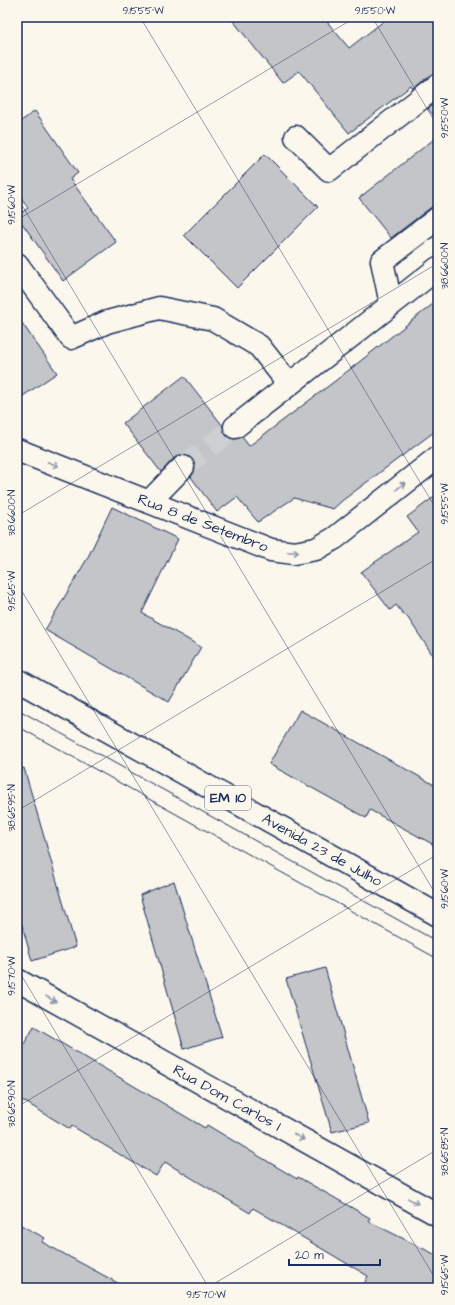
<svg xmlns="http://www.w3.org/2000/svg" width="455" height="1305" viewBox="0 0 455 1305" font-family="'Architects Daughter',sans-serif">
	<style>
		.building { fill: #c3c5c9; stroke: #1b2f5e }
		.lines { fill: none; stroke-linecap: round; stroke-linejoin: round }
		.minor-tunnel { stroke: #cecfd0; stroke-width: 22; stroke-dasharray: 22 11; stroke-linecap: butt }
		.minor-casing { stroke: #1b2f5e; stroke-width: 25 }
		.major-casing { stroke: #1b2f5e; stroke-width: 25 }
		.minor { stroke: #fbf7ec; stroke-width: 22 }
		.major { stroke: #fbf7ec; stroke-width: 22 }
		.tram { stroke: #1b2f5e; stroke-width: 1 }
		.oneway { stroke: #8b93a5 }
		.ticks { fill: none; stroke: #1b2f5e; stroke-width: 1; stroke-opacity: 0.45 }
		.labels { text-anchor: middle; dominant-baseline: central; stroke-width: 3; stroke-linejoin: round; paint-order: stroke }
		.shield { fill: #fbf7ec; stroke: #5e6b89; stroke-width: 1 }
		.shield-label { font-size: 14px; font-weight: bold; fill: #1b2f5e }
		.street-label { font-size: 15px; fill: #1b2f5e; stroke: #fbf7ec }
		.neatline { fill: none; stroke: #1b2f5e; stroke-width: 1.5 }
		.ticks-label { font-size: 10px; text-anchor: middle; fill: #1b2f5e }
	</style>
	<rect width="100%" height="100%" fill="#fbf7ec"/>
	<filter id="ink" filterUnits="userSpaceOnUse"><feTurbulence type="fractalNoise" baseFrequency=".025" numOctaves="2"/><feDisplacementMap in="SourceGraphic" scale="8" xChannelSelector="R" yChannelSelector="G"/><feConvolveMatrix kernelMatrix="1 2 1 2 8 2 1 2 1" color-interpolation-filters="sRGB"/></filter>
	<g filter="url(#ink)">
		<path class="building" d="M230 17H323L349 48 389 17H438V73L430 75 413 89 411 86 349 133 299 71 283 83Z
			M438 101V121L428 109Z
			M35 111 78 173 70 179 116 242 63 281 17 216 28 208 17 191V124Z
			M438 136V202L391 238 359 198Z
			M265 154 318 207 237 288 184 235Z
			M438 300V429L343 500 333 509 294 498 258 522 237 497 217 512 191 477 195 470V463L191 458 186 455H179L174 458 161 472 123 423 184 376 223 426 225 435 230 438 236 439 242 437 249 446 335 381Z
			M17 316 57 373 17 400Z
			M438 494V663L406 615 405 616 396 605 390 610 361 572 418 532 407 517Z
			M112 507 178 539 142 613 201 647 169 702 45 630 87 559Z
			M300 710 438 787V847L370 810 366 818 269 764Z
			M24 768 76 947 32 961 17 907V769Z
			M174 881 222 1037 184 1049 140 895Z
			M325 968 369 1123 332 1132 286 979Z
			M34 1027 205 1128 207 1125 297 1179 298 1177 370 1218 368 1221 438 1256V1288H362L368 1276 253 1208 250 1213 165 1162 156 1176 72 1126 70 1129 17 1097V1056Z
			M17 1223 45 1238 42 1242 127 1288H17Z"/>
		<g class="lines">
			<path class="minor-tunnel" d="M183 467 235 427"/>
			<defs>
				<path id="minor" d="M296 137 329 170 438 85
					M17 264 71 338 107 322 159 308 213 319 259 346 289 384
					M391 304 382 261 438 218
					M235 427 438 268
					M17 450 271 550 294 553 316 549 335 538 438 457
					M149 502 183 467
					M17 980 438 1215"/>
				<path id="major" d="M17 680 438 915"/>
			</defs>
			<use href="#minor" class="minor-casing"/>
			<use href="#major" class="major-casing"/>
			<use href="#minor" class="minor"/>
			<use href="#major" class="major"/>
			<path class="tram" d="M17 709 438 942
				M17 726 438 959"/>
		</g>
		<defs><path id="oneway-shaft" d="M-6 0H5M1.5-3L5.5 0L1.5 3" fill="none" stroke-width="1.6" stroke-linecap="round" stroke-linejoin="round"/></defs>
		<g class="oneway">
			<use href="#oneway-shaft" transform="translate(53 464) rotate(21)"/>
			<use href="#oneway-shaft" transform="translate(401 486) rotate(-38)"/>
			<use href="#oneway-shaft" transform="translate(293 552)"/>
			<use href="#oneway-shaft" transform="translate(51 999) rotate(29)"/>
			<use href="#oneway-shaft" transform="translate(299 1137) rotate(29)"/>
			<use href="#oneway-shaft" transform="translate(413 1201) rotate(29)"/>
		</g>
	</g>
	<path class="ticks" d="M140 17 438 512M372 17 438 127M17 197 438 898M17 220 356 17M17 516 438 263M17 583 438 1283M17 811 438 558M17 968 209 1288M17 1107 438 854M207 1288 438 1149"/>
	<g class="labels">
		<rect class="shield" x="205" y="786" width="46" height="24" rx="3"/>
		<g class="shield-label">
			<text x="228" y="798">EM 10</text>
		</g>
		<g class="street-label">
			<text transform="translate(203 523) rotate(21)">Rua 8 de Setembro</text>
			<text transform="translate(322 850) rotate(29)">Avenida 23 de Julho</text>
			<text transform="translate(227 1098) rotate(29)">Rua Dom Carlos I</text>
		</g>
	</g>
	<rect width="455" height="1305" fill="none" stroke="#fbf7ec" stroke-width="44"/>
	<path d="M289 1259v6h91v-6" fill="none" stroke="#1b2f5e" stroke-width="2"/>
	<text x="295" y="1259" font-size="12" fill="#1b2f5e" stroke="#fbf7ec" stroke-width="3" paint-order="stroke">20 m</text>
	<rect x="22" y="22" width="411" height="1261" class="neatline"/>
	<g class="ticks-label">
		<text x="143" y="14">9.1555°W</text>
		<text x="375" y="14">9.1550°W</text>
		<text transform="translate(444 118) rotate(-90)" y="4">9.1550°W</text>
		<text transform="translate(11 205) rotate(-90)" y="4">9.1560°W</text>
		<text transform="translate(444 266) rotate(-90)" y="4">38.6600°N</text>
		<text transform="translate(444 504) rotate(-90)" y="4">9.1555°W</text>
		<text transform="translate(11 513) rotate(-90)" y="4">38.6600°N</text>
		<text transform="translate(11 591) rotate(-90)" y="4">9.1565°W</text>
		<text transform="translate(11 808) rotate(-90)" y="4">38.6595°N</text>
		<text transform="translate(444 889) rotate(-90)" y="4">9.1560°W</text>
		<text transform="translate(11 976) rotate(-90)" y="4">9.1570°W</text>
		<text transform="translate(11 1104) rotate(-90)" y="4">38.6590°N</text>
		<text transform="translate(444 1152) rotate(-90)" y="4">38.6585°N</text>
		<text transform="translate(444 1275) rotate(-90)" y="4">9.1565°W</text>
		<text x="206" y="1298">9.1570°W</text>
	</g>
</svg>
